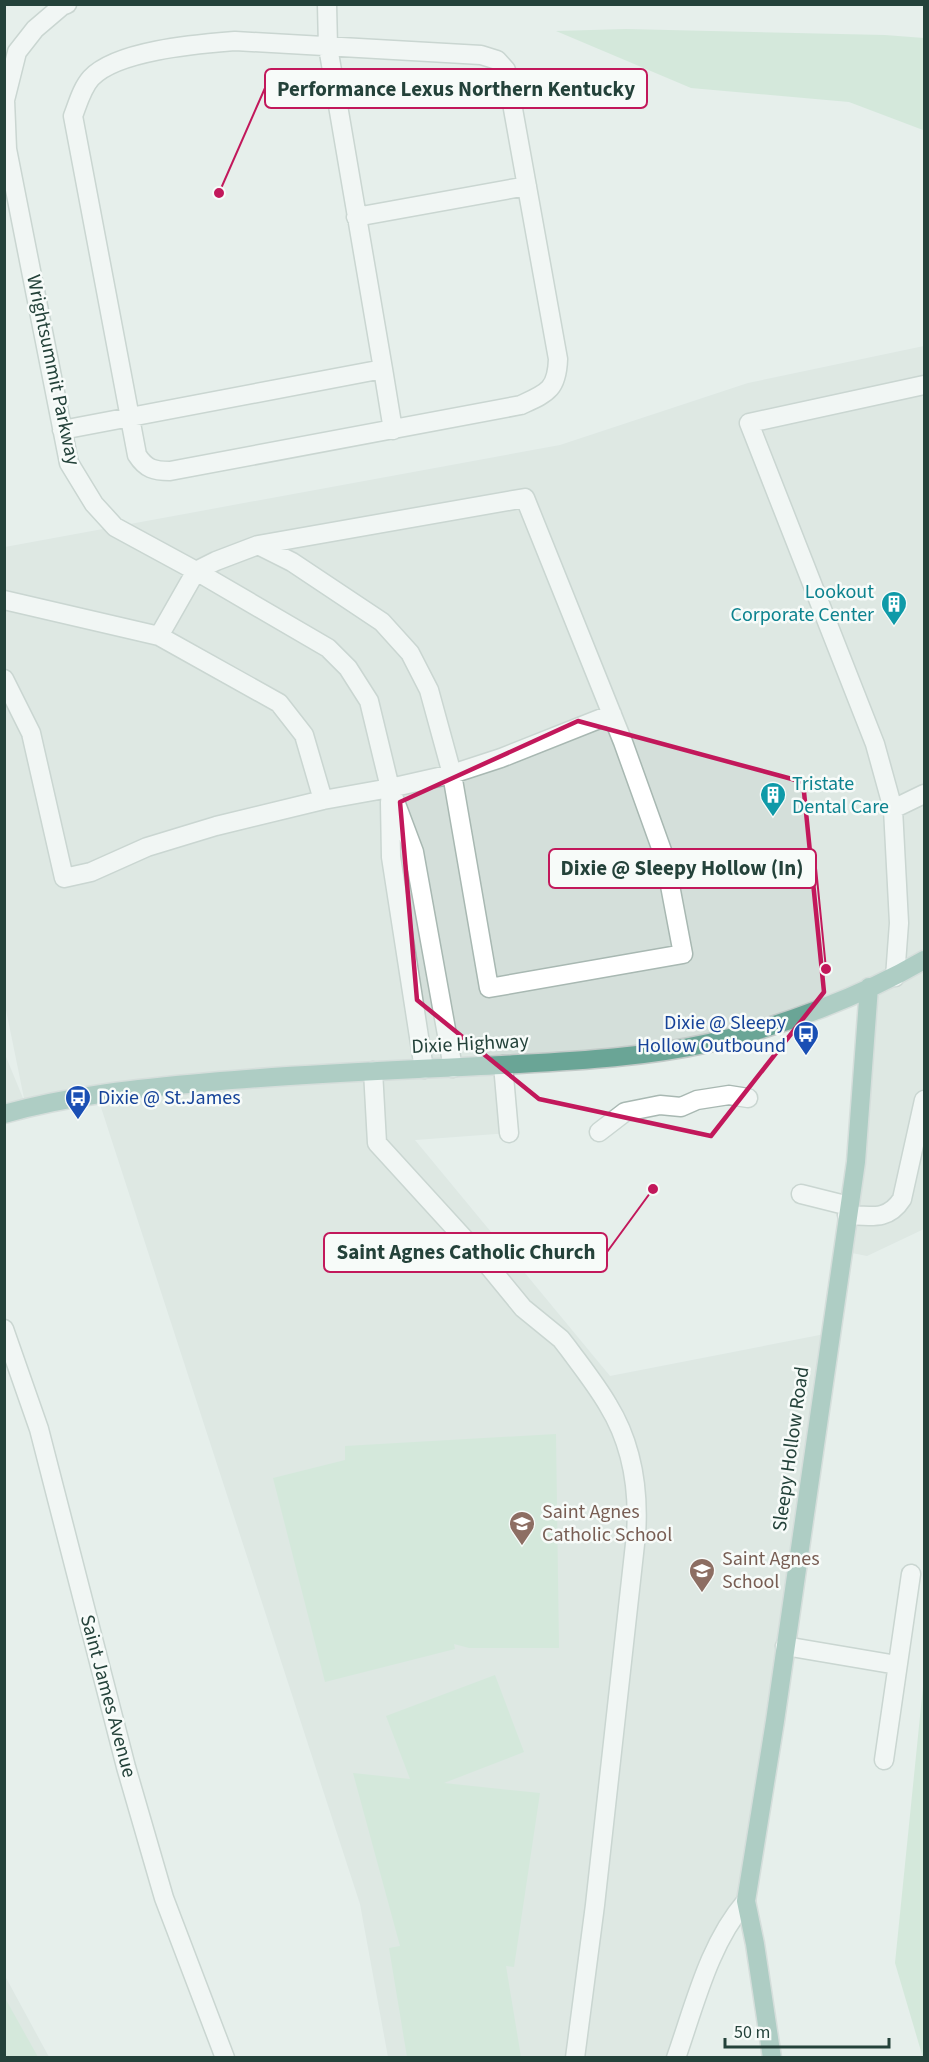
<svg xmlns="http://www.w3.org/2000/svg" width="929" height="2062" viewBox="0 0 929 2062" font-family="'Source Sans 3',sans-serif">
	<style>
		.built { fill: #d4dfda }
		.green { fill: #bfe0c8 }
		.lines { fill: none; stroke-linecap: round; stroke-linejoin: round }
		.minor-casing { stroke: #a8b8b2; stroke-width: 21 }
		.major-casing { stroke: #c2cac8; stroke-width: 21 }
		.minor { stroke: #fff; stroke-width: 18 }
		.major { stroke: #6aa596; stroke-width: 18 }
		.marked { fill: none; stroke: #c2185b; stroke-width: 4.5; stroke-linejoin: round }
		.labels { text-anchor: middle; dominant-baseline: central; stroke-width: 5; stroke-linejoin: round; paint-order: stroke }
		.street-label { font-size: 20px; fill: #24423a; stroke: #f7fbf9 }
		.culture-label { font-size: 20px; fill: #0d838f; stroke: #f7fbf9; text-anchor: end }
		.transit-label { font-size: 20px; fill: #164399; stroke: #f7fbf9; text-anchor: end }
		.education-label { font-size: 20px; fill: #785e54; stroke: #f7fbf9; text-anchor: start }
		.leader { fill: none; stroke: #c2185b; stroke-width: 2 }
		.callout-dot { fill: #c2185b; stroke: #f7fbf9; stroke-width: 2 }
		.callout { fill: #f7fbf9; stroke: #c2185b; stroke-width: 2 }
		.callout-label { font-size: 21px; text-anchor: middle; font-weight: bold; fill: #24423a }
	</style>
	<rect width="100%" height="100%" fill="#e6efeb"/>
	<path class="built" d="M924 346V1229L867 1256 842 1251 869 988 749 1032 503 1065 509 1133 415 1140 610 1376 830 1333 746 1901 676 2057H388L360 1904 97 1095 5 1114 4 1052 25 1103 4 1000 5 547 560 445 748 383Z
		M5 1976 49 2057H5Z"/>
	<path class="green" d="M626 29 885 35 924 38V133L923 130 849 102 691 88 556 31Z
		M556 1434 559 1648H469L454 1644 455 1649 325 1682 273 1478 345 1460V1446Z
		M495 1675 524 1752 444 1783 540 1793 514 1967 506 1966 521 2057H407L389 1948 400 1946 353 1773 410 1779 386 1716Z
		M924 1677V2057L923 2058 895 1963Z
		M4 1998H5L38 2057H5Z"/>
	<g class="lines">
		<defs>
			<path id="minor" d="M67 4 62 6 35 29 17 52 5 100 7 149 69 463 94 504 115 527 196 571 328 648 348 668 369 701 390 788 414 852 453 1068
				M235 41 481 55 497 60 506 70 558 359C557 390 547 393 521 405L170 471C154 471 146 469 137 455L73 116C78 103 82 88 91 78 117 50 199 44 235 41Z
				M356 217 527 186
				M383 369 393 430
				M62 430 383 369 328 47 327 4
				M258 545 292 562 382 622 410 653 429 690 452 774 501 758 612 714
				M4 600 159 636 279 703 304 735 323 800
				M4 679 31 733 64 878 91 872 147 847 216 826 323 800 390 788 452 774 489 988 683 954 665 859 623 742 525 498 258 545 216 561 196 571 159 636
				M390 802 391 857 424 1069
				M893 809 924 794
				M895 977 899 923 893 809 875 744 749 423 924 385
				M503 1065 509 1133
				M373 1071 377 1143 482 1258 523 1308 561 1339 568 1348C582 1367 597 1386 608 1405 632 1444 639 1491 636 1535L595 1905 575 2058
				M599 1132 625 1112 660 1105 681 1107 697 1100 729 1095 748 1098
				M801 1194 849 1206
				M847 1215C871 1216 888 1221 902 1199L924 1100
				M4 1329 39 1429 126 1767 164 1898 225 2058
				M785 1646 897 1665
				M884 1760 911 1574
				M676 2058C695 2004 709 1944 746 1901"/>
			<path id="major" d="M4 1114C71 1095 141 1088 210 1082 307 1073 405 1070 502 1065 571 1061 641 1058 709 1043 780 1027 862 996 924 960
				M772 2058 755 1944 746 1901 775 1721 856 1162 869 987"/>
		</defs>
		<use href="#minor" class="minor-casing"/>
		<use href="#major" class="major-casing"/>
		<use href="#minor" class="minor"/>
		<use href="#major" class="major"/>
	</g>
	<path d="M0 0H929V2062H0ZM578 721 803 782 824 992 711 1136 539 1099 417 1000 400 802Z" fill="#e6efeb" fill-opacity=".55" fill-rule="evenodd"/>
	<path class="marked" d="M578 721 803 782 824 992 711 1136 539 1099 417 1000 400 802Z"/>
	<defs>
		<symbol id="building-pin" viewBox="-11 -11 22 30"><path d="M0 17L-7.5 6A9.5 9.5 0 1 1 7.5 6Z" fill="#0f9aa8" stroke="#f7fbf9"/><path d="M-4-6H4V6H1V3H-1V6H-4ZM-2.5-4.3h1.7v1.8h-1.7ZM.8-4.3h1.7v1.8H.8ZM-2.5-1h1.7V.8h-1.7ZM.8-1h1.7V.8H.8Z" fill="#fff"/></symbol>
		<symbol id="bus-pin" viewBox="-11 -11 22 30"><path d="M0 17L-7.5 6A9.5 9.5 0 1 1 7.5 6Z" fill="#1a4fb4" stroke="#f7fbf9"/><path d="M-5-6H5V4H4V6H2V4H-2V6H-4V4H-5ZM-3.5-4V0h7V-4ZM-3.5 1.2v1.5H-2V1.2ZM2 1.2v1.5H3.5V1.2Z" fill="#fff"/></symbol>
		<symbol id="school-pin" viewBox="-11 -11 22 30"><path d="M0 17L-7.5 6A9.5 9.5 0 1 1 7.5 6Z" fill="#8d6e63" stroke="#f7fbf9"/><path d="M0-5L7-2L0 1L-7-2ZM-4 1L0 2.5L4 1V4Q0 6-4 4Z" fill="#fff"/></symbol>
	</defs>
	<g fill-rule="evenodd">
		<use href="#building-pin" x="879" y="589" width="30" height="40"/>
		<use href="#building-pin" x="758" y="780" width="30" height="40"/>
		<use href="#bus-pin" x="791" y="1019" width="30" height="40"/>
		<use href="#bus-pin" x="63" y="1083" width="30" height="40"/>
		<use href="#school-pin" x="507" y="1509" width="30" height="40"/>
		<use href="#school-pin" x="687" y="1556" width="30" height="40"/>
	</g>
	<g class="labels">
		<g class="street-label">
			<text transform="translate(53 370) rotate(78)">Wrightsummit Parkway</text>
			<text transform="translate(470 1044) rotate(-3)">Dixie Highway</text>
			<text transform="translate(791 1449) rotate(-82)">Sleepy Hollow Road</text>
			<text transform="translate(108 1696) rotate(75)">Saint James Avenue</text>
		</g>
		<g class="culture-label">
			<text x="874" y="592">Lookout<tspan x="874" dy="23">Corporate Center</tspan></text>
			<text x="792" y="784" text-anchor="start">Tristate<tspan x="792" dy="23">Dental Care</tspan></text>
		</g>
		<g class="transit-label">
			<text x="786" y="1023">Dixie @ Sleepy<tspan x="786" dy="23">Hollow Outbound</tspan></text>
			<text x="98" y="1098" text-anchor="start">Dixie @ St.James</text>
		</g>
		<g class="education-label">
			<text x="542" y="1512">Saint Agnes<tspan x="542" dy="23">Catholic School</tspan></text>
			<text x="722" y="1559">Saint Agnes<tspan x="722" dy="23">School</tspan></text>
		</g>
	</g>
	<path class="leader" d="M219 193L265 88M826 969L816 868M653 1189L607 1252"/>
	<g class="callout-dot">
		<circle cx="219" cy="193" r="6"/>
		<circle cx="826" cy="969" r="6"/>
		<circle cx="653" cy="1189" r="6"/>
	</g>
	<g class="callout">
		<rect x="265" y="69" width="382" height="39" rx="6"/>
		<rect x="549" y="849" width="267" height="39" rx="6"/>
		<rect x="324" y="1233" width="283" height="39" rx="6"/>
	</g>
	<g class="callout-label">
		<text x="456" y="96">Performance Lexus Northern Kentucky</text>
		<text x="682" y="875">Dixie @ Sleepy Hollow (In)</text>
		<text x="466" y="1259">Saint Agnes Catholic Church</text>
	</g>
	<rect width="929" height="2062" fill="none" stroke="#24423a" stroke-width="12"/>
	<path d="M725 2038v9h164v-9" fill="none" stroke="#24423a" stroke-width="3"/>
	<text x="734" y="2038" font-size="18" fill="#24423a" stroke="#f7fbf9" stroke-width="4.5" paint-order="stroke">50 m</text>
</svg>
